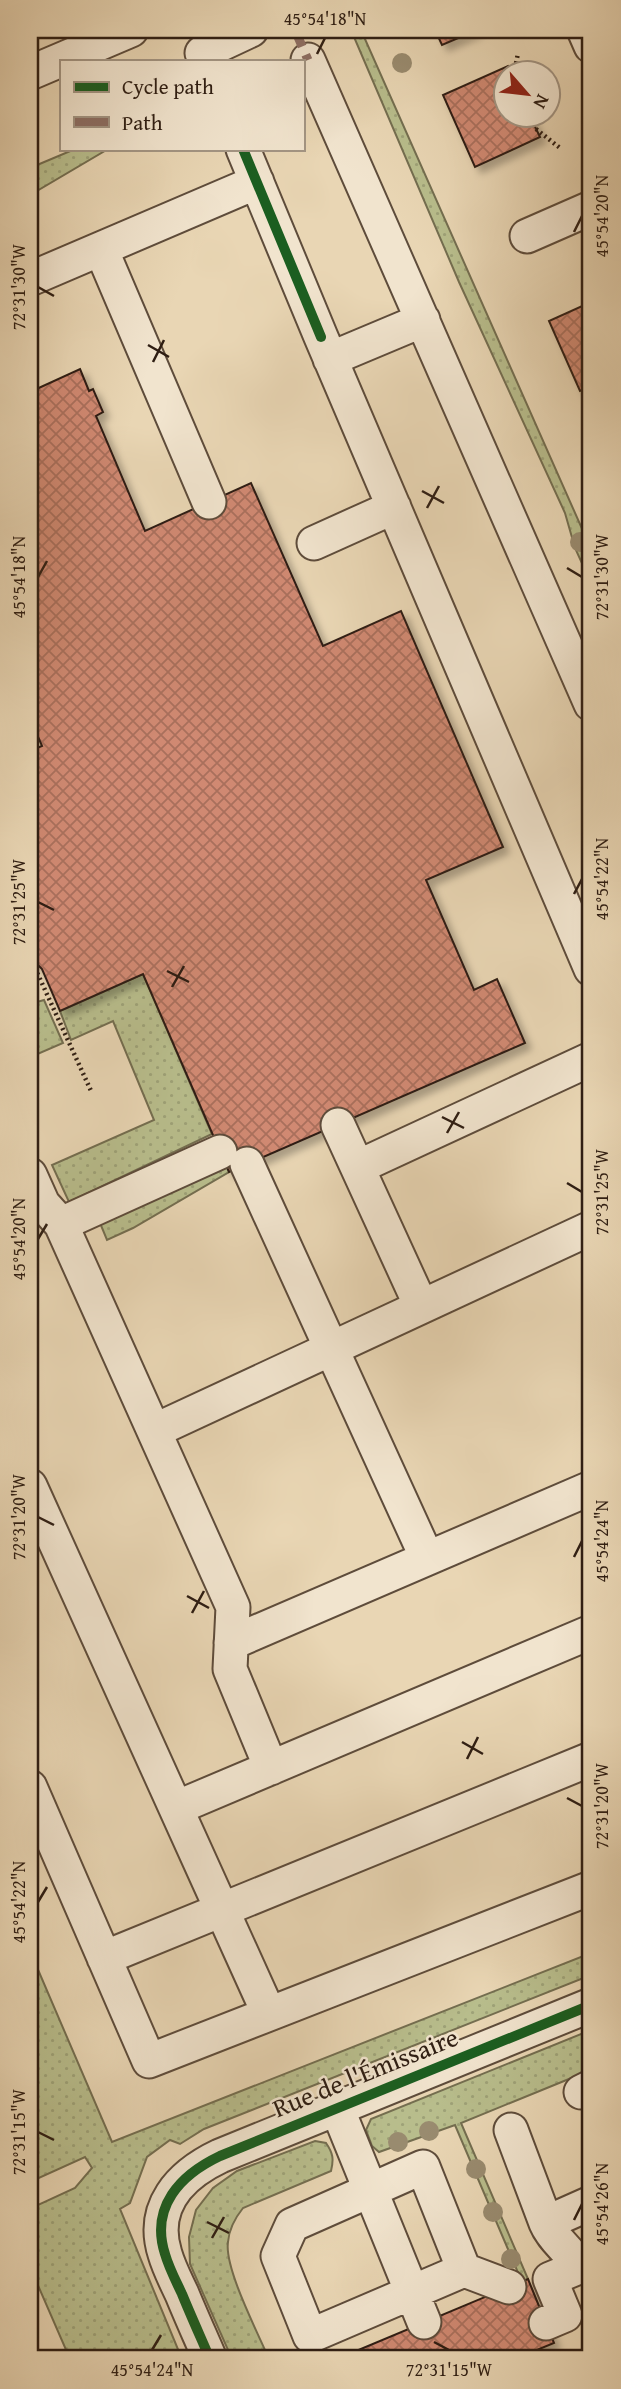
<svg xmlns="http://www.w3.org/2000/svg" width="621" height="2389" viewBox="0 0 621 2389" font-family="'Gentium Book Plus',serif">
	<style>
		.green { fill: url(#green-dots); stroke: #746e50; stroke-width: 2 }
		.building { fill: url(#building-cross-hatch); stroke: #2f1e13; stroke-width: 2; filter: url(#shadow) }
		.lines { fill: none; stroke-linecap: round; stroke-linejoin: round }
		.minor-casing { stroke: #5e4c3b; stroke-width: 37 }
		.path { stroke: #2f1e13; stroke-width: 4.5; stroke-dasharray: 2 3.5; stroke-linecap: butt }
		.minor { stroke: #f1e4ce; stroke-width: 33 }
		.quiet { stroke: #8d6e63; stroke-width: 9; stroke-dasharray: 18 9; stroke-linecap: butt }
		.cycleway-casing { stroke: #f1e4ce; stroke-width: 15 }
		.cycleway { stroke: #1b5e20; stroke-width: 10 }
		.tree { fill: #998b6f }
		.ticks { fill: none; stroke: #2f1e13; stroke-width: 2.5 }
		.labels { text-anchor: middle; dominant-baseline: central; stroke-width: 5; stroke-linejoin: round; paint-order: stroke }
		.street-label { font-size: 26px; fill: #2f1e13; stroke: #f1e4ce }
		.neatline { fill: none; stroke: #2f1e13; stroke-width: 2.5 }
		.ticks-label { font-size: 18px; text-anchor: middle; fill: #2f1e13 }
	</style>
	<defs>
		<pattern id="green-dots" width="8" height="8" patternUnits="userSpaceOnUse" patternTransform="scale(1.75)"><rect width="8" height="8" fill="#b8bd8c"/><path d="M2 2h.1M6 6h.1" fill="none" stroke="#9ea278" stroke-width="1.8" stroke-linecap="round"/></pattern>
		<pattern id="building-cross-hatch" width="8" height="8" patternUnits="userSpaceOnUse" patternTransform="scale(1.75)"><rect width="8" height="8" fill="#d08972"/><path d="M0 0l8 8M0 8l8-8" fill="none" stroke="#a96f5c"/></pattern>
		<filter id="shadow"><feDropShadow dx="6" dy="6" stdDeviation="3.5" flood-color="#0004"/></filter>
	</defs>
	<rect width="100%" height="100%" fill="#e9d6b4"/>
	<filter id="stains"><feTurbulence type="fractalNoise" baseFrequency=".00286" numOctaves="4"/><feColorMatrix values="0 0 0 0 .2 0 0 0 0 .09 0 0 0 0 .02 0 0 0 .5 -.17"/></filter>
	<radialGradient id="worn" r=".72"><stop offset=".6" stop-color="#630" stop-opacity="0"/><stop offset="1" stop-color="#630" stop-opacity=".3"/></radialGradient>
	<path class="green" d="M351 30H361L591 549V583L575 548 565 513 459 282Z
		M75 149H108L30 195V168Z
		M143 974 212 1134 69 1202 52 1165 154 1120 113 1021 71 1040 60 1011Z
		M44 1000 63 1043 33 1056 30 1050V1004Z
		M227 1167 229 1172 133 1228 107 1240 100 1223Z
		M30 1951 112 2142 591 1953V1975L204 2129 180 2144 170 2140 147 2157 130 2203 120 2209 182 2359H70L30 2267V2189L36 2206 75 2188 92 2168 85 2157 30 2182Z
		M591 2030V2070L461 2123 528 2279 522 2282 455 2125 379 2152 372 2146 366 2130 371 2119Z
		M315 2141 326 2143C333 2153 334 2159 331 2171L243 2208C235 2218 229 2229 228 2242 224 2268 258 2333 269 2359H232L190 2264 189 2237 196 2210 213 2188 237 2171Z"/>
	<path class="building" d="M435 30H477L442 45Z
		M508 66 512 74H505V116H530L540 137 475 167 443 95Z
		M591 302V386L580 391 549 321Z
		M80 369 89 391 93 389 103 412 96 416 145 531 251 483 323 646 401 611 503 847 426 880 474 990 497 979 525 1043 229 1172 143 974 60 1011 42 969 30 957V751L42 746 30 718V392Z
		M528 2279 554 2343 515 2359H337Z"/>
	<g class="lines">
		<defs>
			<path id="minor" d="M584 30 591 46
				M202 53 251 30
				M308 60 591 704
				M30 73 131 30
				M243 149 321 337 591 969
				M527 236 591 208
				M101 249 209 502
				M30 279 257 182
				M330 359 423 320
				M314 543 394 507
				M338 1125 421 1306
				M247 1164 427 1558
				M358 1167 591 1059
				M30 1175 43 1204 61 1224 233 1607 230 1669 271 1768
				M61 1224 220 1152
				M154 1431 591 1228
				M30 1486 269 2014
				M231 1643 591 1488
				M30 1787 149 2061 591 1888
				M176 1808 591 1632
				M104 1958 591 1759
				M581 2092 591 2087
				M337 2108 424 2322
				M511 2130 546 2223 591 2203
				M546 2223C553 2240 570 2250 579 2267L591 2262
				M464 2270 310 2336 278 2256 292 2225 423 2167 464 2270 509 2287
				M546 2323 565 2315 550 2279 579 2267
				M210 2359C201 2338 191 2316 182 2294 176 2281 169 2268 165 2254 150 2207 180 2175 220 2156L591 2005"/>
		</defs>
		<use href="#minor" class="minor-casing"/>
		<path class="path" d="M514 74 518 53
			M536 129 560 148
			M30 970 35 968 92 1093"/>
		<use href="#minor" class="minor"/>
		<path class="quiet" d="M295 30 308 60"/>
		<defs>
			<path id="cycleway" d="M243 149 321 337
				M210 2359C201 2338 191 2316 182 2294 176 2281 169 2268 165 2254 150 2207 180 2175 220 2156L591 2005"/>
		</defs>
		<use href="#cycleway" class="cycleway-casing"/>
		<use href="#cycleway" class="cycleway"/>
	</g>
	<g class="tree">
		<circle cx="402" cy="63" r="10"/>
		<circle cx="580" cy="542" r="10"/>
		<circle cx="429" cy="2131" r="10"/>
		<circle cx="398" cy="2142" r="10"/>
		<circle cx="476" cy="2169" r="10"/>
		<circle cx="493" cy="2212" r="10"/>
		<circle cx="511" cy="2259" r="10"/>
	</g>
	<path class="ticks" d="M317 54 325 38M574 232 582 216M38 287 54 296M148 345 169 357M153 362 164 340M422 491 444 503M427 508 439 486M567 568 582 577M38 577 47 561M574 894 582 879M38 902 54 910M167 971 189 982M172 987 184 966M442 1117 464 1128M447 1133 459 1112M567 1183 582 1192M38 1239 47 1224M38 1517 54 1525M574 1557 582 1541M187 1596 209 1608M192 1613 204 1591M462 1742 483 1754M467 1759 478 1737M567 1798 582 1806M38 1902 47 1887M38 2132 54 2140M574 2220 582 2204M207 2222 229 2233M212 2238 224 2217M434 2342 449 2350M152 2350 161 2335"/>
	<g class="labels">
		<g class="street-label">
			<text transform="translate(365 2072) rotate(-22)">Rue de l'Émissaire</text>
		</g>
	</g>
	<rect width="621" height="2389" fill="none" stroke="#e9d6b4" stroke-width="77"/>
	<rect x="60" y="60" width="245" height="91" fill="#f1e4ce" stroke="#a39583" stroke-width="2"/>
	<rect x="74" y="82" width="35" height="10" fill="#1b5e20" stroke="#a39583" stroke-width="2"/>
	<text x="122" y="94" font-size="21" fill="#2f1e13">Cycle path</text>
	<rect x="74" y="117" width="35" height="10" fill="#8d6e63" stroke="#a39583" stroke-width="2"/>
	<text x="122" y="130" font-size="21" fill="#2f1e13">Path</text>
	<g transform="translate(527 94) rotate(118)"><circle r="33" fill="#f1e4ce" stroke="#a39583" stroke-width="2"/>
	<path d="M0-5L12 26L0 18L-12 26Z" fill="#8f2418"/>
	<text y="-10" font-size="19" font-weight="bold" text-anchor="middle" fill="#2f1e13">N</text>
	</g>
	<rect x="38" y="38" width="544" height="2312" class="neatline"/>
	<g class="ticks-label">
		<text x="325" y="25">45°54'18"N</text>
		<text transform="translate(602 216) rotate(-90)" y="6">45°54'20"N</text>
		<text transform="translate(19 287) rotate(-90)" y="6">72°31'30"W</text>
		<text transform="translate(602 577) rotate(-90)" y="6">72°31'30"W</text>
		<text transform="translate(19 577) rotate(-90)" y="6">45°54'18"N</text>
		<text transform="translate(602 879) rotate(-90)" y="6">45°54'22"N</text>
		<text transform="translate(19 902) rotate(-90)" y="6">72°31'25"W</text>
		<text transform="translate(602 1192) rotate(-90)" y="6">72°31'25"W</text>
		<text transform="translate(19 1239) rotate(-90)" y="6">45°54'20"N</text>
		<text transform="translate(19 1517) rotate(-90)" y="6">72°31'20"W</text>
		<text transform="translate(602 1541) rotate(-90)" y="6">45°54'24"N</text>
		<text transform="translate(602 1806) rotate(-90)" y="6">72°31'20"W</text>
		<text transform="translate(19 1902) rotate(-90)" y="6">45°54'22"N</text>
		<text transform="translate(19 2132) rotate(-90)" y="6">72°31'15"W</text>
		<text transform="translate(602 2204) rotate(-90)" y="6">45°54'26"N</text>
		<text x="152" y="2376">45°54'24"N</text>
		<text x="449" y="2376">72°31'15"W</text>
	</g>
	<rect width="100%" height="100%" filter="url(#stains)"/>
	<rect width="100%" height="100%" fill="url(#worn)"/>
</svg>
